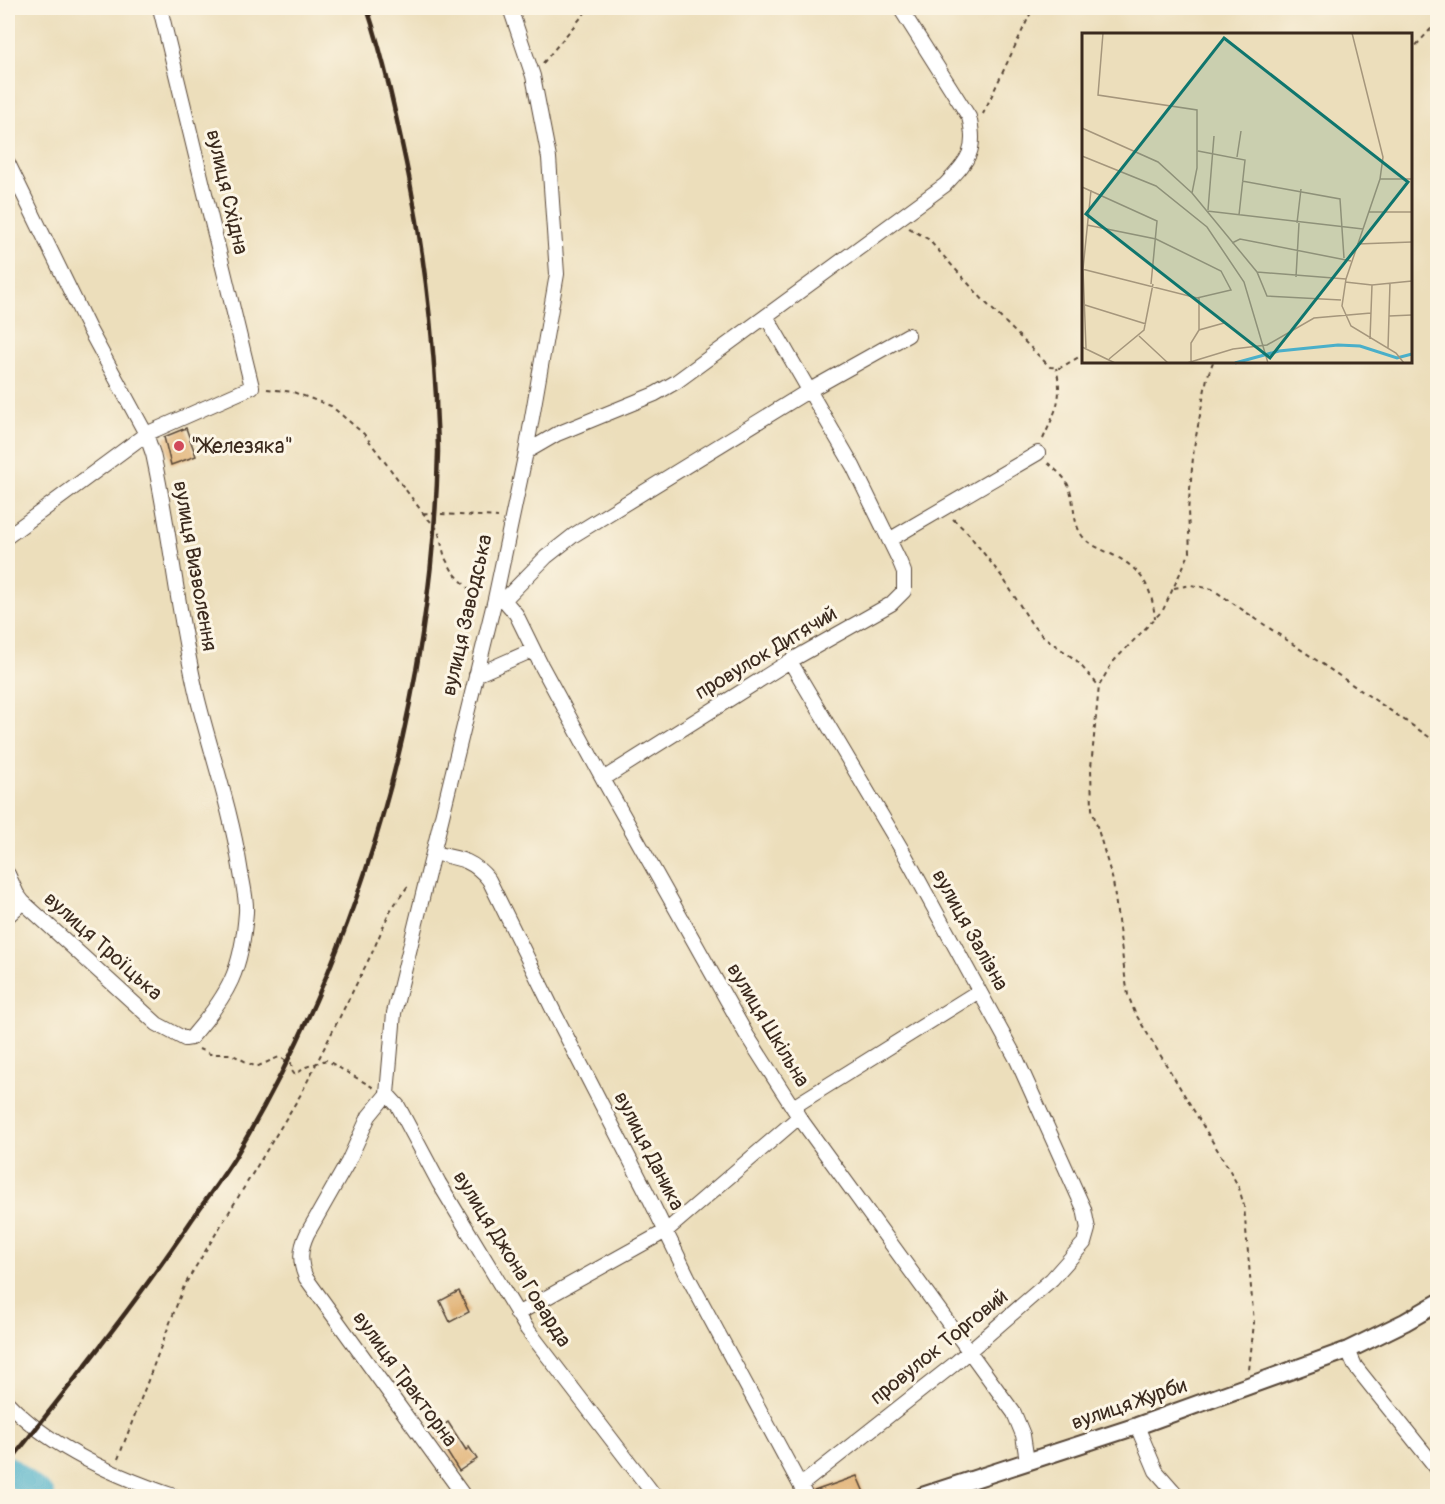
<svg xmlns="http://www.w3.org/2000/svg" width="1445" height="1504" viewBox="0 0 1445 1504" font-family="Pangolin,sans-serif">
	<style>
		.lines { fill: none; stroke-linecap: round; stroke-linejoin: round }
		.river { stroke: #4aafc9; stroke-width: 26 }
		.building { fill: #dca560 }
		.minor-casing { stroke: #564536; stroke-width: 16 }
		.tertiary-casing { stroke: #564536; stroke-width: 20 }
		.path { stroke: #564536; stroke-width: 2; stroke-dasharray: 4.5 4.5; stroke-linecap: butt }
		.minor { stroke: #fff; stroke-width: 14 }
		.tertiary { stroke: #fff; stroke-width: 16 }
		.rail { stroke: #3b2a1e; stroke-width: 4.5 }
		.poi-dot { fill: #d1495b; stroke: #fcf5e5; stroke-width: 2 }
		.labels { text-anchor: middle; dominant-baseline: central; stroke-width: 6; stroke-linejoin: round; paint-order: stroke }
		.street-label { font-size: 21px; fill: #3b2a1e; stroke: #fcf5e5 }
		.poi-label { font-size: 21px; fill: #3b2a1e; stroke: #fcf5e5; text-anchor: start }
		.inset-river { fill: none; stroke: #4aafc9; stroke-width: 3 }
		.inset-road { fill: none; stroke: #a5967c; stroke-width: 1.5 }
		.view { fill: #0f766e; fill-opacity: 0.15; stroke: #0f766e; stroke-width: 3 }
		.inset-edge { fill: none; stroke: #3b2a1e; stroke-width: 3 }
	</style>
	<rect width="100%" height="100%" fill="#fcf5e5"/>
	<filter id="ink" filterUnits="userSpaceOnUse"><feTurbulence type="fractalNoise" baseFrequency=".0167" numOctaves="2"/><feDisplacementMap in="SourceGraphic" scale="12" xChannelSelector="R" yChannelSelector="G"/><feConvolveMatrix kernelMatrix="1 2 1 2 8 2 1 2 1" color-interpolation-filters="sRGB"/></filter>
	<filter id="wash" filterUnits="userSpaceOnUse"><feTurbulence type="fractalNoise" baseFrequency=".008" numOctaves="4" result="noise"/><feDisplacementMap in="SourceGraphic" scale="24" xChannelSelector="R" yChannelSelector="G"/><feGaussianBlur stdDeviation="1.35" result="paint"/><feColorMatrix in="noise" values="0 0 0 0 0 0 0 0 0 0 0 0 0 0 0 0 0 1.4 0 .05"/><feComposite in="paint" operator="in"/></filter>
	<g filter="url(#wash)">
		<rect width="100%" height="100%" fill="#ecdebb"/>
		<g class="lines">
			<path class="river" d="M8 1469 42 1496"/>
		</g>
		<g id="blocks">
			<path class="building" d="M186 428 196 456 171 465 164 437Z
				M459 1291 469 1312 450 1322 440 1301Z
				M448 1422 466 1450 469 1447 477 1459 459 1471 434 1431Z
				M857 1476 866 1497H815L814 1491Z"/>
		</g>
	</g>
	<g filter="url(#ink)">
		<use href="#blocks" fill-opacity="0" stroke="#564536" stroke-width="1.5"/>
		<g class="lines">
			<defs>
				<path id="minor" d="M510 8 533 76 549 158 557 274 526 452
					M8 163 89 329 146 434 153 454C171 535 178 619 198 700 212 756 231 810 240 867 242 881 247 898 246 912 242 970 229 994 191 1038L185 1039 157 1024 23 902 17 894 8 874
					M8 536 146 434 252 387 160 8
					M889 540 1038 453
					M495 599 504 600 516 614 541 665 603 779 746 1034 799 1117 1014 1413 1023 1435 1027 1461
					M504 600 546 557 574 535 808 391 908 335
					M790 661 905 855 1017 1060 1084 1209 1088 1229 1084 1243 1052 1279 953 1365 801 1485
					M476 675 533 650
					M603 779 790 661 891 604 904 591V572L899 560 853 466 766 316
					M433 853C457 858 473 859 489 880L555 1014 646 1191 688 1277 806 1496
					M8 916 23 902
					M387 1094 398 1106 439 1183 527 1329 655 1496
					M793 1107 979 991
					M517 1314 666 1231 799 1117
					M1348 1350 1355 1366 1438 1470
					M8 1403C50 1447 117 1477 174 1496
					M1137 1426 1156 1471 1178 1496
					M464 1496 306 1278C299 1262 300 1249 307 1234L348 1162 369 1116 387 1094 394 1013 495 599 526 452 557 434 655 394 676 382 945 185C967 161 978 152 969 117L900 8"/>
				<path id="tertiary" d="M922 1496 1137 1426 1348 1350 1405 1322 1438 1303"/>
			</defs>
			<use href="#minor" class="minor-casing"/>
			<use href="#tertiary" class="tertiary-casing"/>
			<path class="path" d="M1410 52 1438 21
				M543 63 589 8
				M983 114 1033 8
				M909 228 928 239 985 302 1050 367 1060 368 1084 354
				M1213 362 1207 378 1194 447 1188 511 1190 552 1163 610 1112 663 1099 686 1091 767 1092 809 1113 881 1125 976 1128 995 1135 1013 1229 1169 1239 1188 1244 1206 1254 1323 1249 1370
				M267 389 293 392 331 406 364 434 423 513 438 530 445 558 453 572 479 600
				M1043 439C1055 412 1064 398 1056 368
				M1048 463C1054 469 1064 476 1067 483 1076 500 1071 522 1083 537 1090 545 1101 549 1111 554 1141 568 1152 586 1155 619
				M423 513 498 517
				M953 519 967 532 1003 578 1033 626 1044 637 1076 660 1098 685
				M1174 588 1191 585 1212 589 1438 743
				M199 1049 210 1054H231L256 1067 279 1057 291 1063 292 1071 295 1075 306 1067 326 1060 374 1088
				M118 1459 184 1286 301 1094 372 953 390 911 410 883"/>
			<use href="#minor" class="minor"/>
			<use href="#tertiary" class="tertiary"/>
			<path class="rail" d="M8 1464C70 1385 133 1307 189 1224 204 1202 220 1181 234 1159 362 945 432 700 438 452 438 433 436 415 436 396 432 322 423 249 409 177 397 120 385 62 367 8"/>
		</g>
	</g>
	<circle class="poi-dot" cx="179" cy="446" r="6"/>
	<g class="labels">
		<g class="street-label">
			<text transform="translate(227 192) rotate(77)">вулиця Східна</text>
			<text transform="translate(195 566) rotate(80)">вулиця Визволення</text>
			<text transform="translate(467 615) rotate(-77)">вулиця Заводська</text>
			<text transform="translate(766 653) rotate(-31)">провулок Дитячий</text>
			<text transform="translate(970 930) rotate(61)">вулиця Залізна</text>
			<text transform="translate(103 946) rotate(42)">вулиця Троїцька</text>
			<text transform="translate(768 1025) rotate(59)">вулиця Шкільна</text>
			<text transform="translate(649 1151) rotate(63)">вулиця Даника</text>
			<text transform="translate(512 1259) rotate(58)">вулиця Джона Говарда</text>
			<text transform="translate(939 1347) rotate(-39)">провулок Торговий</text>
			<text transform="translate(405 1379) rotate(54)">вулиця Тракторна</text>
			<text transform="translate(1129 1404) rotate(-19)">вулиця Журби</text>
		</g>
		<g class="poi-label">
			<text x="191" y="446">"Железяка"</text>
		</g>
	</g>
	<g transform="translate(1082 33)">
		<rect width="330" height="330" fill="#ecdebb"/>
		<path class="inset-river" d="M153 330 197 318 256 312 278 313 315 325 330 321"/>
		<path class="inset-road" d="M21 0 16 62 115 77V135L110 160 175 239 185 263 259 267M270 0 301 124 298 146 264 246 260 273 269 293 314 320 322 330M0 95 76 129 110 160M116 118 163 127 157 182M0 123 74 153 125 194 162 249 186 330M155 124 159 98M298 146H330M160 148 258 166 262 225M0 154 75 188 69 251M126 177 132 103M125 178 281 196M287 179H330M215 190 219 156M150 210 158 206 269 228M275 211 330 209M0 236 115 265 149 257 139 238 74 206 5 192M175 239 264 246M214 244 217 190M263 249 290 252 330 248M117 265V297M3 272 64 291M307 283 330 282M57 303 86 330M288 306 290 252M0 314 33 330M4 315 1 236 9 157M306 315 308 250M27 326 62 297 71 251M109 328V310L117 297 142 290M105 330 151 316 185 312 232 285 289 280"/>
		<path class="view" d="M142 5 326 149 188 325 4 181Z"/>
		<rect width="330" height="330" class="inset-edge"/>
	</g>
	<rect width="1445" height="1504" fill="none" stroke="#fcf5e5" stroke-width="30"/>
</svg>
